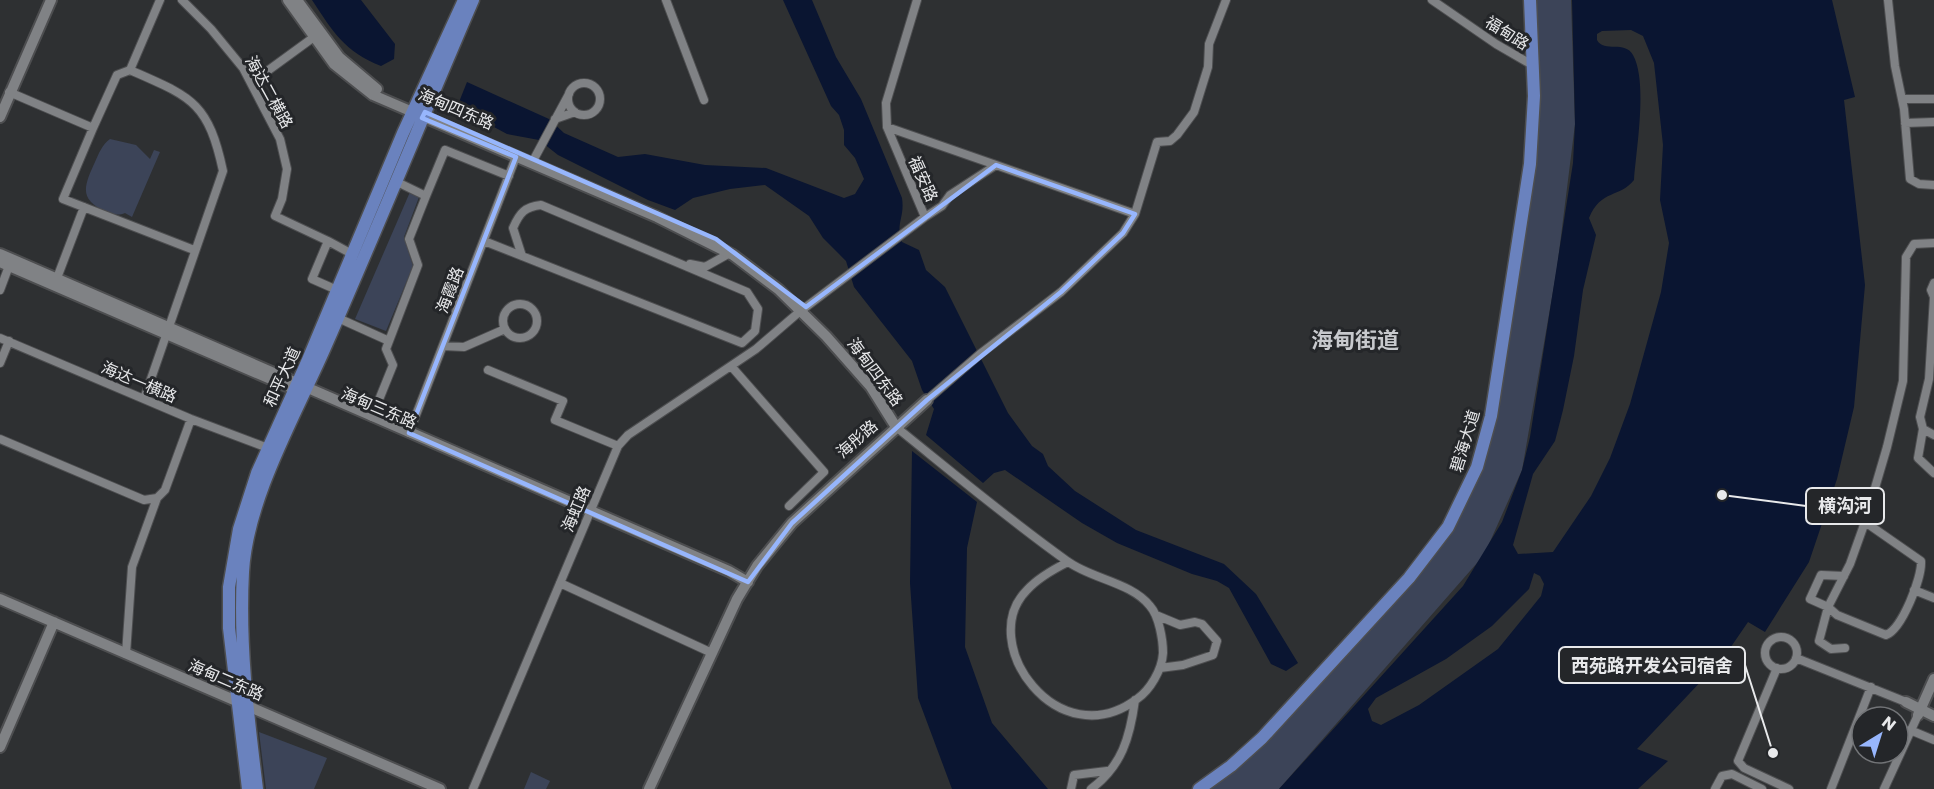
<svg xmlns="http://www.w3.org/2000/svg" width="1934" height="789" viewBox="0 0 1934 789" font-family="Poppins,'Noto Sans SC',sans-serif">
	<style>
		.green { fill: #3c4458 }
		.water { fill: #0a1531; fill-rule: evenodd }
		.lines { fill: none; stroke-linecap: round; stroke-linejoin: round }
		.street-casing { stroke: #4d4e50; stroke-width: 10 }
		.secondary-casing { stroke: #4d4e50; stroke-width: 14 }
		.primary-casing { stroke: #4d4e50; stroke-width: 15 }
		.street { stroke: #808285; stroke-width: 8 }
		.secondary { stroke: #808285; stroke-width: 10 }
		.primary { stroke: #6a82be; stroke-width: 12 }
		.marked { fill: none; stroke: #97b6fd; stroke-width: 4.5; stroke-linejoin: round }
		.labels { text-anchor: middle; dominant-baseline: central; stroke-width: 6; stroke-linejoin: round; paint-order: stroke }
		.street-label { font-size: 16px; fill: #e8e9eb; stroke: #242629 }
		.district-label { font-size: 22px; font-weight: bold; fill: #c7c9cd; stroke: #242629 }
		.leader { fill: none; stroke: #e8e9eb; stroke-width: 2 }
		.callout-dot { fill: #e8e9eb; stroke: #242629; stroke-width: 2 }
		.callout { fill: #242629; stroke: #e8e9eb; stroke-width: 2 }
		.callout-label { font-size: 18px; text-anchor: middle; font-weight: bold; fill: #e8e9eb }
	</style>
	<rect width="100%" height="100%" fill="#2e3032"/>
	<path class="green" d="M1535 0H1571L1575 124 1557 268 1522 470 1484 555 1279 789H1209L1267 742 1440 545 1487 450 1531 186Z
		M110 139 136 145 150 159 154 150 160 152 132 217 125 213C118 216 113 214 107 212 78 200 84 186 95 162 99 153 102 145 110 139Z
		M410 192 419 197 404 237 413 266 386 331 355 319Z
		M259 732 327 758 314 789H266Z
		M531 772 550 781 546 789H524Z"/>
	<path class="water" d="M312 0H361L395 44 394 59 381 66C344 51 334 33 312 0Z
		M783 0H812L836 57 861 99 902 198C905 218 895 223 902 242L919 250 926 270 945 287 1008 413 1032 446 1043 454 1048 466 1075 491 1136 530 1224 564 1256 594 1298 663 1286 671 1271 664 1229 588 1217 581 1192 574 1117 543 1082 523 1005 470 994 473 983 483 926 435 934 409 922 390 912 361 854 287 846 261 823 238 809 216 765 185 730 189 693 198 675 210 648 200 558 155 539 140 507 134 457 107 467 82 549 119 564 133 618 157 645 154 705 165 766 168 844 198 855 194 864 179 855 158 844 145V130L839 115 831 106Z
		M1572 0H1832L1855 97 1844 100 1865 285 1854 407 1837 479 1809 562 1765 632 1748 622 1724 657 1637 749 1668 761 1638 789H1279L1463 586 1502 522 1522 470 1530 437 1573 163 1575 124ZM1631 30 1643 36 1654 63 1663 145 1660 200 1669 243 1661 292 1630 404 1610 458 1591 496 1553 552 1518 554 1513 545 1533 474 1555 441 1563 410 1574 356 1583 290 1596 235 1589 218C1601 189 1620 198 1634 180 1636 150 1648 82 1633 55 1625 40 1604 53 1597 40V34L1602 31ZM1534 573 1540 576 1544 584 1541 596 1498 649 1419 705 1381 725 1372 721 1368 709 1376 698 1446 659 1492 626 1529 589Z
		M912 451 977 502 967 548 965 647 992 723 1048 789H952L918 698 910 583Z"/>
	<g class="lines">
		<defs>
			<path id="street" d="M182 0 211 29 243 68 280 139 287 169 282 199 275 216 328 241 312 279 337 290
				M666 0 704 100
				M1432 0 1496 44 1534 66
				M1888 0 1895 66 1904 109 1910 179 1919 184 1934 185
				M130 70 160 0
				M251 83 314 37
				M568 99a16 16 0 1 1 32 0a16 16 0 1 1-32 0Z
				M9 92 93 128 117 75 130 70C191 97 208 101 223 171L144 399
				M1903 99H1934
				M555 119 575 112
				M1905 123 1934 122
				M887 127 996 165
				M93 128 63 199 194 250
				M534 159 569 94
				M395 181 426 196 445 150 509 176
				M925 217 942 206 950 195 996 165 1135 214
				M328 241 352 254
				M484 241 742 343 755 331 758 309 747 292 541 205C525 207 520 212 513 228L522 256
				M690 264 705 267 730 253
				M57 278 84 207
				M1934 283 1931 290 1934 297 1929 379 1920 417 1923 429 1934 435
				M0 290 9 266
				M503 321a17 17 0 1 1 34 0a17 17 0 1 1-34 0Z
				M338 318 389 341
				M0 338 191 419 268 448
				M443 346 464 347 505 329
				M0 363 9 341
				M731 366 824 472 789 506
				M488 370 563 401 555 420 618 446
				M927 400 980 354 1061 292 1123 233 1135 214 1157 142 1170 141 1177 135 1194 112 1208 67 1209 44 1226 0
				M372 417 393 365 386 349 418 265 409 239 426 196
				M896 427C952 472 1008 519 1067 561 1091 579 1131 582 1150 606 1159 616 1163 640 1163 653 1162 670 1150 690 1137 699 1058 758 975 642 1027 590 1037 579 1054 569 1068 562
				M1923 429 1918 458 1934 473
				M409 433 516 157
				M0 439 144 500 157 498 165 490 191 419
				M1865 522 1921 561C1922 578 1902 629 1886 635L1837 615 1828 607 1850 564Z
				M1865 522 1887 447 1903 381 1906 257 1914 244 1934 243
				M1844 576 1821 575 1810 599 1828 607 1819 641 1831 649 1845 648
				M560 583 712 653
				M1914 590 1934 598
				M1156 615 1180 625 1195 622 1202 624 1217 641 1213 655 1183 665 1160 668
				M1765 653a16 16 0 1 1 32 0a16 16 0 1 1-32 0Z
				M126 654 132 567 157 498
				M1796 658 1906 702
				M1777 668 1738 761 1744 768 1789 789
				M1910 730 1934 740
				M473 789 618 446 628 435 756 349 798 313 925 217 887 127 886 103 917 0
				M1071 789 1074 775 1107 771
				M1091 789C1122 766 1130 737 1135 700
				M1715 789 1722 776 1732 774 1762 789
				M1831 789 1871 687
				M1884 789 1918 715"/>
			<path id="secondary" d="M288 0 334 64 373 95 657 217 733 255 778 289 826 336 871 387 896 427
				M297 0 339 57 377 89
				M0 117 51 0
				M0 254 729 571 748 582
				M0 262 303 393
				M0 599 440 789
				M1906 702 1934 716
				M1918 715 1934 679
				M0 747 54 622
				M649 789 737 599 757 566 792 523 927 400"/>
			<path id="primary" d="M248 789 229 628V587L239 529 257 473 307 362 403 133 464 0
				M257 789C248 716 239 645 243 572 247 497 298 411 327 343 377 229 424 114 473 0
				M1199 789 1231 766 1262 738 1409 578 1448 527 1477 467 1491 416 1530 164 1534 96 1530 0"/>
		</defs>
		<use href="#street" class="street-casing"/>
		<use href="#secondary" class="secondary-casing"/>
		<use href="#primary" class="primary-casing"/>
		<use href="#street" class="street"/>
		<use href="#secondary" class="secondary"/>
		<use href="#primary" class="primary"/>
	</g>
	<path class="marked" d="M425 112 716 239 806 307 996 165 1135 214 1123 233 1061 292 927 400 792 523 748 582 409 433 516 157 422 118Z"/>
	<g class="labels">
		<g class="street-label">
			<text transform="translate(1507 33) rotate(32)">福甸路</text>
			<text transform="translate(269 92) rotate(61)">海达二横路</text>
			<text transform="translate(456 109) rotate(23)">海甸四东路</text>
			<text transform="translate(923 179) rotate(66)">福安路</text>
			<text transform="translate(450 290) rotate(-69)">海霞路</text>
			<text transform="translate(875 372) rotate(53)">海甸四东路</text>
			<text transform="translate(282 377) rotate(-65)">和平大道</text>
			<text transform="translate(139 382) rotate(23)">海达一横路</text>
			<text transform="translate(379 408) rotate(23)">海甸三东路</text>
			<text transform="translate(857 439) rotate(-41)">海彤路</text>
			<text transform="translate(1465 441) rotate(-73)">碧海大道</text>
			<text transform="translate(576 509) rotate(-67)">海虹路</text>
			<text transform="translate(226 680) rotate(23)">海甸二东路</text>
		</g>
		<g class="district-label">
			<text x="1355" y="340">海甸街道</text>
		</g>
	</g>
	<path class="leader" d="M1722 495L1806 506M1773 753L1745 665"/>
	<g class="callout-dot">
		<circle cx="1722" cy="495" r="6"/>
		<circle cx="1773" cy="753" r="6"/>
	</g>
	<g class="callout">
		<rect x="1806" y="488" width="78" height="36" rx="6"/>
		<rect x="1559" y="647" width="186" height="36" rx="6"/>
	</g>
	<g class="callout-label">
		<text x="1845" y="512">横沟河</text>
		<text x="1652" y="672">西苑路开发公司宿舍</text>
	</g>
	<g transform="translate(1880 735) rotate(38)"><circle r="28" fill="#242629" stroke="#727477" stroke-width="1.5"/>
	<path d="M0-4.5L10 22L0 15L-10 22Z" fill="#97b6fd"/>
	<text y="-9" font-size="16" font-weight="bold" text-anchor="middle" fill="#e8e9eb">N</text>
	</g>
</svg>
